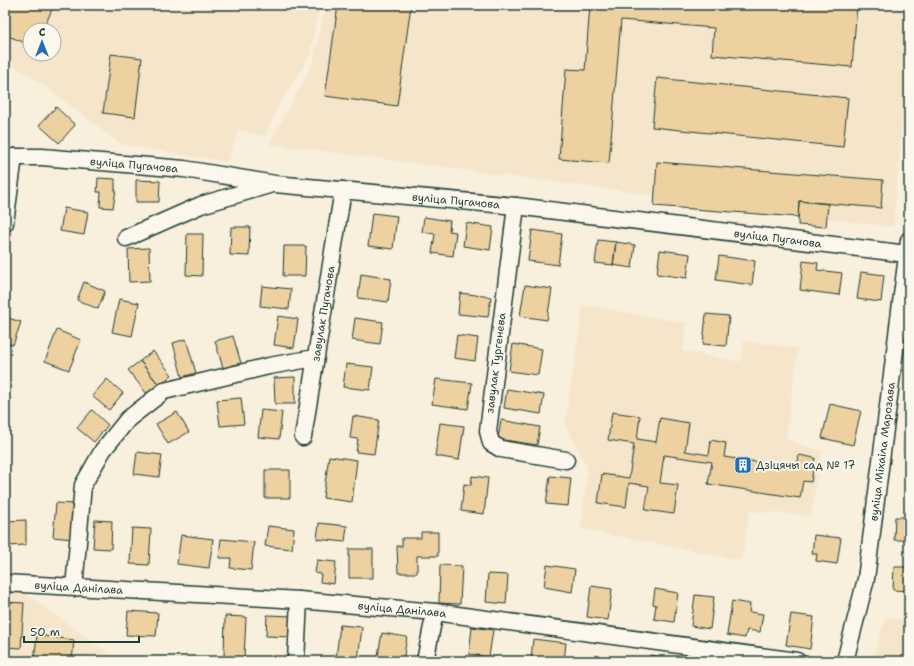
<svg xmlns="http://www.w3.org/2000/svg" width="914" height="666" viewBox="0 0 914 666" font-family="'Shantell Sans',sans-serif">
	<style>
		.built { fill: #f5e6cb; fill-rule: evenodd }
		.building { fill: #edd1a1; stroke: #1f3d34 }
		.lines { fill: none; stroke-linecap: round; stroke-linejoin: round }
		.minor-casing { stroke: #1f3d34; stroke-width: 19 }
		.minor { stroke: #fbf7ec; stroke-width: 16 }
		.labels { text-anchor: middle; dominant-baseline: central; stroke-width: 4; stroke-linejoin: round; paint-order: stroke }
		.street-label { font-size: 11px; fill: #1f3d34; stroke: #fbf7ec }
		.poi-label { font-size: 11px; fill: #1f3d34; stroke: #fbf7ec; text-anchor: start }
	</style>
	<rect width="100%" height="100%" fill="#f8efdd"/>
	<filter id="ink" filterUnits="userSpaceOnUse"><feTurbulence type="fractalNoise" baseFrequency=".025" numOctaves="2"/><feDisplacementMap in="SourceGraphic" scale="8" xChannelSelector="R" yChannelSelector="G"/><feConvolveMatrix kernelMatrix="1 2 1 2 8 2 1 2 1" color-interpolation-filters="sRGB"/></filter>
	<g filter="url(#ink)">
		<path class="built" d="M5 5H320L309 57 279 105 265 136 239 130 227 162 120 144 45 86 5 60ZM30 30H54V54H30Z
			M326 5H909V45L893 227 269 144 313 63Z
			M583 305 686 323 683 351 741 362 744 341 798 348 786 439 822 451 811 516 750 511 741 560 581 529 587 467 565 425Z
			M5 592 25 593 117 659 204 656 208 661H5Z
			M886 617 909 621V661H872Z"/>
		<path class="building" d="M5 5H54L43 30H30V45L6 35 9 27 5 25Z
			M299 5H312L311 8Z
			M338 5H411L397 106 325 96Z
			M590 5H857L852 67 712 55 714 28 621 20 609 163 559 159 566 69 585 70Z
			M111 54 142 58 135 117 103 113Z
			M657 78 848 98 843 147 652 127Z
			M56 107 75 125 59 143 39 125Z
			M657 162 883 180 881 208 799 201 798 217 654 206Z
			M98 178 115 179V190H116L113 208 100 207 101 192H97Z
			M136 180 160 181 159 202H136Z
			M799 201 828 204 826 227 798 225Z
			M64 208 88 212 84 235 60 231Z
			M372 213 397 216 393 249 368 246Z
			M424 217 450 221 449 231 456 232 453 256 432 253 435 234 422 232Z
			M466 223 493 227 490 250 463 246Z
			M231 227H250L249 256 230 255Z
			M532 230 562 234 558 265 528 261Z
			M187 234H203L202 276 186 275Z
			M598 240 616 242 613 265 595 263Z
			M616 242 635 245 632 268 613 265Z
			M284 246H306L305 276H283Z
			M149 248 150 281 129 282 128 249Z
			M660 250 690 254 687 278 657 274Z
			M719 256 755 261 752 285 716 280Z
			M803 261 818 263 817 270 842 273 839 295 800 290Z
			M861 272 884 275 881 302 857 299Z
			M361 274 391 279 388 302 358 298Z
			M84 282 105 291 98 309 77 300Z
			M525 285 552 289 547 320 520 316Z
			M262 286 291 289 289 309 260 306Z
			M460 293 491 297 488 317 458 314Z
			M119 299 139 303 132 336 112 332Z
			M706 314 729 316 726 346 703 344Z
			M278 316 298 319 294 348 274 345Z
			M5 317 21 322 13 345 5 343Z
			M355 318 383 322 380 344 352 340Z
			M57 330 81 340 69 370 45 361Z
			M457 335 478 338 475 361 454 358Z
			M233 336 241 363 223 368 215 341Z
			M186 339 196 373 182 377 173 343Z
			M513 344 542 349 538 375 509 371Z
			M153 351 172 375 159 385 140 361Z
			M140 361 159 385 147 394 128 370Z
			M346 364 373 367 370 390 343 387Z
			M295 377V404H275L274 378Z
			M107 379 123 393 109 410 92 396Z
			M436 379 472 383 468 409 432 404Z
			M507 389 544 395 541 414 504 408Z
			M908 391H909V415L905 414Z
			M241 398 244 424 220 426 217 400Z
			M830 404 861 411 853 445 822 438Z
			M92 410 108 425 94 442 77 428Z
			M261 410 282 412 279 439 258 437Z
			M177 412 189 432 168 444 156 424Z
			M612 412 640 416 637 439 656 442 660 418 689 423 685 451 709 455 711 440 726 443 724 457 797 468 799 455 815 458 811 482 803 481 800 498 708 484 712 462 664 455 660 483 678 485 674 514 645 510 649 486 629 483 626 507 598 503 602 474 629 478 634 444 608 440Z
			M353 416 379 420 374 454 356 452 358 439 350 438Z
			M501 420 540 427 537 445 498 439Z
			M440 423 464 426 459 460 435 456Z
			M905 424H909V452H904Z
			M137 452 162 455 159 477 134 474Z
			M329 456 357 460 352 502 323 498Z
			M265 470H290V498H265Z
			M472 476 488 478 484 514 461 511 464 484 471 485Z
			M550 476 571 478 568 506 546 504Z
			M56 503 76 504 73 539 53 537Z
			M895 517H909V540H894Z
			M26 520V545L7 546V521Z
			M95 520 112 521 111 549 93 548Z
			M319 523 347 526 345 542 317 539Z
			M268 526 294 529 292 549 265 546Z
			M132 528 151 529 149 565 130 564Z
			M421 532H438V556H417V573H398L397 546H402V538H421Z
			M181 535 213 539 209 568 177 564Z
			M814 535 841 538 837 564 816 561 817 554H812Z
			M221 539 254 542 251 570 230 568 231 558H219Z
			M349 549H373V578H349Z
			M317 560 336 562 334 584 320 582 321 574 315 573Z
			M440 565 462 566 460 604 439 603Z
			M547 565 575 569 572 592 544 587Z
			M894 567H909V591L893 590Z
			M488 574 508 575 506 604 486 602Z
			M591 586 612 589 608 620 587 617Z
			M655 589 678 593 674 622 654 619 656 605 653 604Z
			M695 595 714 597 710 629 691 626Z
			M732 601 750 604 749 612 763 614 760 632 747 630 745 638 727 635Z
			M5 602 24 603 21 648 5 647Z
			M128 611 158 613 156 636 126 635Z
			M791 614 814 617 810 649 786 645Z
			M267 615 293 616 292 637 266 636Z
			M225 616 246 617 244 659 224 658Z
			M340 625 362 627 358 660 336 658Z
			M472 627 493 630 489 657 469 654Z
			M382 633 407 637 403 661H377Z
			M37 635 74 640 72 661H34Z
			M533 639 566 643 564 661H548L531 659Z
			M650 655 692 661H649Z"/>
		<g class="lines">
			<defs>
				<g id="minor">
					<path id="s1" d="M5 160 14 157H42L184 169 275 184 516 206 907 254"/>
					<path d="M516 206 488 431 491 443 501 449 566 460"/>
					<path d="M5 223 14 157"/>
					<path d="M126 238 201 205 269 185"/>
					<path id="s2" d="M303 437 343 190"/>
					<path id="s3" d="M5 583 299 600 435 612 797 661"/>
					<path d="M74 588 83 485 103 450 128 419 164 391 269 366 315 358"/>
					<path d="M296 661 299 600"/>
					<path d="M425 661 435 612"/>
					<path id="s4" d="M845 661 866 579 909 240"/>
				</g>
			</defs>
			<use href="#minor" class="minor-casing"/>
			<use href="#minor" class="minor"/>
		</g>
	</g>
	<defs>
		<symbol id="building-square" viewBox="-11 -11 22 22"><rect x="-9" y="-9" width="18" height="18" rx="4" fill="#1f6fb2" stroke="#fbf7ec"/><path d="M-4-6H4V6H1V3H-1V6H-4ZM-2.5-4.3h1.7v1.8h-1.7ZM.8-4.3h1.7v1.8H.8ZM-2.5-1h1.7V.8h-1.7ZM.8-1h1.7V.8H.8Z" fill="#fff"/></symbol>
	</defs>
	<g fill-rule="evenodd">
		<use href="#building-square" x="733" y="455" width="20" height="20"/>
	</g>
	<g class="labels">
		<g class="street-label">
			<text stroke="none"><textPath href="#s1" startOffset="130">вуліца Пугачова</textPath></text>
			<text stroke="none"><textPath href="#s1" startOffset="454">вуліца Пугачова</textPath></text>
			<text stroke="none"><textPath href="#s1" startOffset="778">вуліца Пугачова</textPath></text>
			<text stroke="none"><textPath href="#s2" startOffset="125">завулак Пугачова</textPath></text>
			<text transform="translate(496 363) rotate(-83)">завулак Тургенева</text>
			<text stroke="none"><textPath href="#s4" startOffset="213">вуліца Міхаіла Марозава</textPath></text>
			<text stroke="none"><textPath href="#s3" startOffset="74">вуліца Данілава</textPath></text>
			<text stroke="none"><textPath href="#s3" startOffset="398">вуліца Данілава</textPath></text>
		</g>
		<g class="poi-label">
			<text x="756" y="465">Дзіцячы сад № 17</text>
		</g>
	</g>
	<rect width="914" height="666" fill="none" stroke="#fbf7ec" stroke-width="20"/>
	<rect x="10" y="10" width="894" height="646" fill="none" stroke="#1f3d34" stroke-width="1.5" filter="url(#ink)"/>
	<g transform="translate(42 42)"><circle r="19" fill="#fbf7ec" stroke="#a3ada2"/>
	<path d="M0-3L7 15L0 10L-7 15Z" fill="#1f6fb2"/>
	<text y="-6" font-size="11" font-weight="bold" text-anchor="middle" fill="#1f3d34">С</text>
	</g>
	<path d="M24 636v6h115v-6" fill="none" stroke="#1f3d34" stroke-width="2"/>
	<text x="30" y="636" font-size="12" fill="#1f3d34" stroke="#fbf7ec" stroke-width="3" paint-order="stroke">50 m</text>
</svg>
